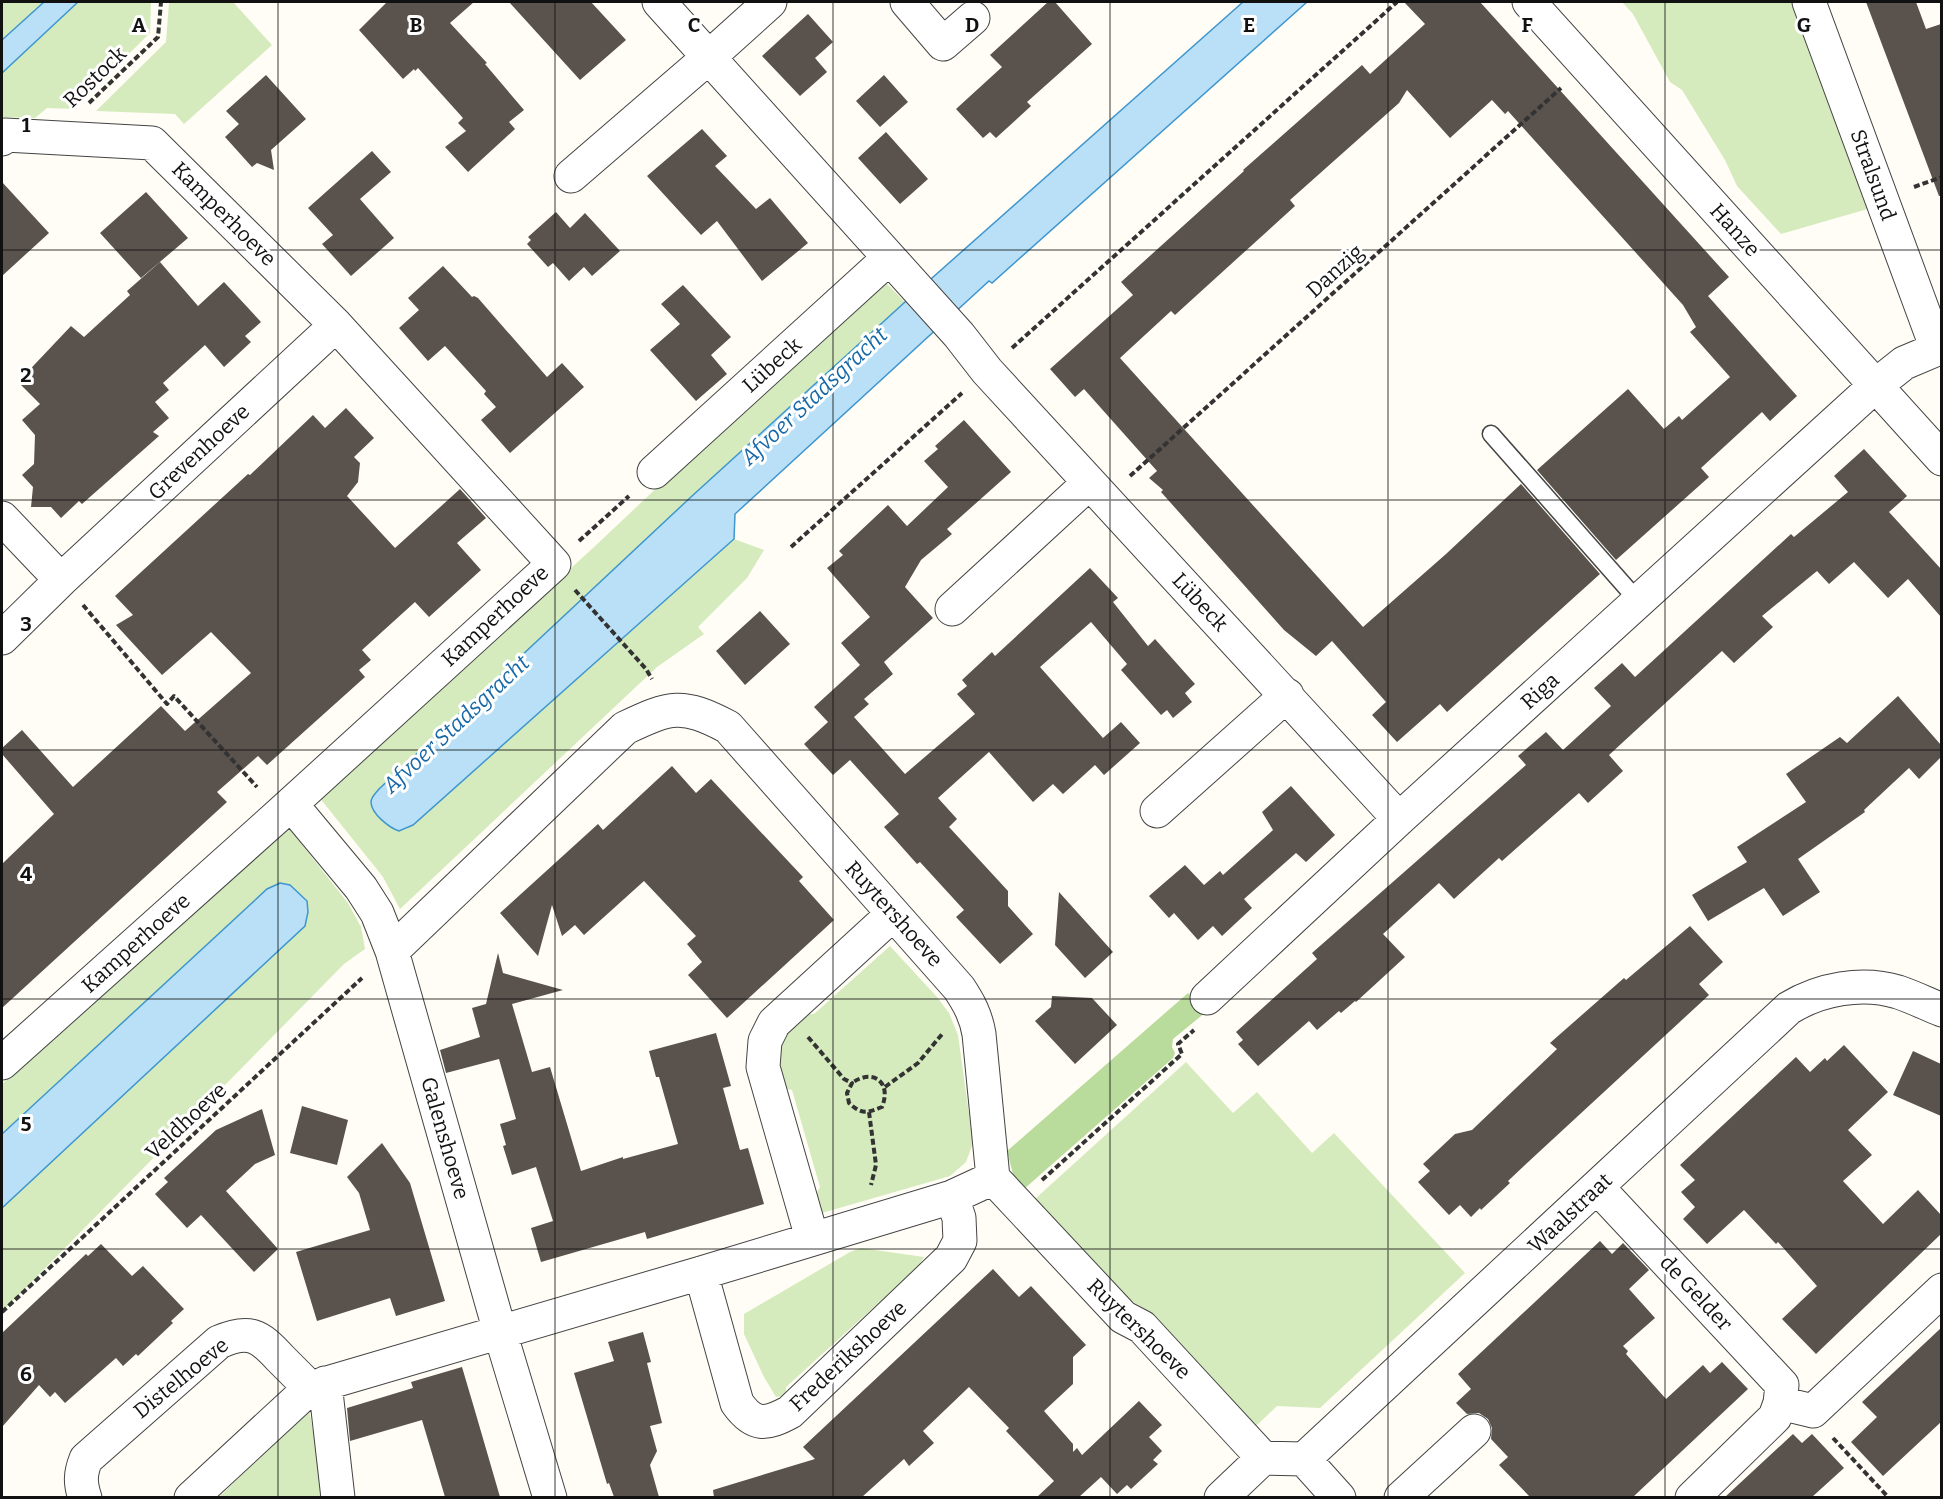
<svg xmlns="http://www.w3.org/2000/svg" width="1943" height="1499" viewBox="0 0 1943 1499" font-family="Bitter,serif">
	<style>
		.green { fill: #d5ebbd }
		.forest { fill: #b9dc9c }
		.water { fill: #b9e0f7; stroke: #3f96cf; stroke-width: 1.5 }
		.building { fill: #5a524d }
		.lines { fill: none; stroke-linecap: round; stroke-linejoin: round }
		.service-casing { stroke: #444; stroke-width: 19 }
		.minor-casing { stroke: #444; stroke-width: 35 }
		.path { stroke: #333; stroke-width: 4; stroke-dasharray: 6 3; stroke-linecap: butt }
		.service { stroke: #fff; stroke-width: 16 }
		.minor { stroke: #fff; stroke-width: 33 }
		.grid { fill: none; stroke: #111; stroke-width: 1.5; stroke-opacity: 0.55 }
		.labels { text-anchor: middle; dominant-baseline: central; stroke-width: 6; stroke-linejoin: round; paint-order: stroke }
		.street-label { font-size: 21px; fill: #111; stroke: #fff }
		.water-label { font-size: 22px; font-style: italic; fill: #1768a6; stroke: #fff }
		.grid-label { font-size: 20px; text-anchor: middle; font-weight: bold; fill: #111; stroke: #fff; stroke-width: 6; stroke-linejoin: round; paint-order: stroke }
	</style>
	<rect width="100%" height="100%" fill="#fffdf5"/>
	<path class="green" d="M2 2H44L2 40Z
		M78 2H151L150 33 73 109 47 108 35 118 2 117V73Z
		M169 2H233L272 45 184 124 175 114 96 111 166 42Z
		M1622 2H1794L1871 208 1781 234 1737 186 1725 160 1682 90 1670 82 1633 14Z
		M880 277 905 302 692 496 379 789 399 831 406 829 734 539 764 550 747 578 698 627 704 634 657 667 400 909 383 877 319 797 593 548Z
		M287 826 348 903 361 927 365 949 344 964 2 1312V1208L70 1143 290 885 281 883 267 889 2 1134V1084Z
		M890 946 937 997 949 1013 958 1035 973 1143 966 1162 950 1176 815 1215 811 1203 820 1187 792 1090 777 1087 774 1050 796 1014H814Z
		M1186 1062 1233 1113 1257 1092 1312 1153 1334 1133 1465 1273 1320 1408 1277 1406 1256 1426 1150 1312 1128 1299 1035 1199Z
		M861 1248 924 1257 918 1267 786 1387V1402L782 1396 776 1397 764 1377 744 1334V1314L850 1252Z
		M309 1409 325 1497H219Z"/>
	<path class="forest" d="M1188 993 1206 1012 1173 1039 1172 1047 1175 1053 1173 1058 1024 1189 1013 1174 1007 1151Z"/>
	<path class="water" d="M44 2H78L2 73V40Z
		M1243 2H1307L992 283 989 281 735 514 734 539 413 825 399 831C390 828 371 814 371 802 371 797 376 793 379 789L692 496 905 302Z
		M280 883 290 885 307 901 308 912 305 926 2 1208V1134L267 889Z"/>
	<path class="building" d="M387 2H474L450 23 487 63 485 64 524 110 509 122 515 129 468 172 445 147 466 131 458 123 463 118 418 68 415 71 414 69 403 79 359 30Z
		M509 2H591L626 40 580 80Z
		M1048 2H1055L1092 44 1027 102 1031 106 996 138 990 132 983 138 956 109 1002 67 990 55Z
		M1404 2H1480L1729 277 1708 296 1797 396 1770 421 1762 412 1701 468 1709 477 1616 560 1537 470 1628 389 1664 429 1679 416 1682 420 1730 377 1690 332 1696 327 1683 305 1508 111 1505 114 1492 100 1450 138 1407 90 1399 103 1290 200 1295 206 1175 315 1171 311 1120 358 1363 627 1446 554 1521 484 1600 574 1447 712 1440 704 1397 742 1372 715 1386 702 1332 641 1316 656 1284 630 1161 492 1163 490 1149 478 1157 471 1084 389 1075 397 1050 369 1133 295 1121 282 1244 171 1243 170 1362 65 1370 74 1425 24Z
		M1866 2H1916L1926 29 1941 24V196H1939Z
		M808 14 833 42 815 58 827 72 800 96 762 56Z
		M266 75 306 119 271 150 274 170 257 163 252 167 225 137 239 124 226 111Z
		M884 75 908 102 880 127 856 101Z
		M702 129 727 156 715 166 756 209 770 198 808 243 762 281 717 221 701 235 647 176Z
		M886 132 928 179 900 204 858 158Z
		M372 151 391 172 360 199 394 238 351 276 322 244 333 235 308 208Z
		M2 182 49 233 2 276Z
		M146 192 188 238 141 278 100 233Z
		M556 212 570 228 585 213 620 251 592 276 584 267 569 281 553 263 548 267 527 244 531 240 528 237Z
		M160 262 198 306 224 282 261 322 245 336 251 342 224 367 205 345 163 383 169 390 155 402 169 418 153 432 159 436 82 504 79 501 61 518 51 507H31L33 487 22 475 34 464 35 435 22 420 40 404 18 382 71 326 84 337 130 295 127 291Z
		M443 266 472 297 474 296 478 298 547 377 562 363 584 387 510 453 481 420 496 407 484 394 486 391 445 346 428 361 399 328 419 310 408 298Z
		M683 285 731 337 711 355 727 374 696 401 650 350 680 324 661 304Z
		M346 408 374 438 354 457 360 463 358 482 347 496 395 548 460 489 486 518 457 543 481 570 429 617 415 602 362 650 371 660 359 670 365 677 267 765 258 756 217 792 227 802 2 1008V864L54 814 2 754V748L22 730 73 787 161 706 185 731 251 673 211 632 162 675 116 625 133 615 115 596 248 474 250 475 313 415 325 428Z
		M964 420 1011 472 947 529 952 534 921 560 905 587 933 618 884 662 893 674 864 699 869 704 854 717 905 774 975 714 957 694 967 686 962 680 992 652 995 656 1090 568 1118 598 1113 602 1148 646 1155 639 1195 684 1185 693 1192 702 1173 718 1167 710 1161 715 1121 670 1127 664 1091 622 1040 667 1103 738 1121 722 1140 743 1104 775 1095 765 1063 794 1053 784 1033 802 989 752 938 798 957 819 949 827 1008 891V906L1033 934 1000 964 956 917 964 910 920 862 917 864 884 827 899 814 850 760 833 775 804 744 828 722 814 707 860 665 841 643 870 617 827 568 843 555 839 551 888 505 907 526 948 487 924 461 938 449 935 446Z
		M1864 449 1907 496 1889 512 1941 569V617L1908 579 1888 598 1854 562 1829 584 1817 571 1762 616 1773 627 1734 663 1722 651 1609 755 1623 771 1588 803 1579 793 1502 861 1499 858 1454 899 1439 883 1383 934 1405 957 1356 1002 1355 1001 1341 1013 1339 1011 1317 1030 1309 1021 1258 1066 1238 1044 1243 1040 1236 1032 1317 959 1312 953 1526 765 1518 756 1546 732 1563 750 1611 706 1594 688 1622 663 1635 677 1791 534 1794 537 1848 492 1834 476Z
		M760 611 790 644 745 685 716 651Z
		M1898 696 1941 745V757L1919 779 1909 768 1864 810 1865 812 1798 859 1820 892 1783 916 1764 888 1708 921 1692 895 1747 862 1737 847 1806 802 1786 774 1840 737 1847 743Z
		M672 766 696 793 711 779 803 877 799 881 834 920 727 1018 688 975 702 962 687 944 696 936 644 881 584 935 575 925 562 936 552 905 538 956 500 913 598 824 603 830Z
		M1291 786 1335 835 1306 862 1296 853 1244 899 1252 908 1222 936 1213 926 1198 940 1174 913 1169 918 1149 896 1185 865 1204 885 1220 871 1223 875 1273 830 1262 812Z
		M1059 892 1113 952 1085 978 1055 945Z
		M1690 926 1723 962 1699 984 1709 995 1526 1164 1508 1181 1510 1183 1481 1210 1480 1208 1471 1217 1460 1205 1449 1215 1418 1182 1430 1171 1423 1164 1455 1134 1472 1130 1557 1049 1550 1043 1624 978 1626 980Z
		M498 953 503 973 563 990 512 1004 532 1072 550 1067 581 1171 623 1157V1159L678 1144 659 1077H656L649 1051 716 1033 731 1086 723 1088 740 1150 748 1148 764 1204 647 1239 645 1232 541 1262 531 1228 553 1221 536 1167 512 1175 503 1146 506 1145 500 1124 516 1119 499 1059 446 1073 440 1050 480 1037 472 1008 486 1004Z
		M1052 996 1092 998 1117 1025 1075 1064 1035 1021 1051 1007Z
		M1844 1045 1888 1092 1848 1130 1872 1155 1843 1181 1883 1224 1918 1190 1941 1215V1234L1816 1354 1782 1319 1817 1286 1778 1242 1776 1244 1744 1210 1707 1244 1683 1219 1695 1207 1681 1192 1695 1180 1680 1165 1796 1057 1810 1072 1825 1058 1827 1061Z
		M1913 1051 1941 1064V1116L1893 1095Z
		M302 1106 348 1120 337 1165 290 1153Z
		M262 1109 275 1155 255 1164 226 1191 278 1249 254 1272 201 1215 187 1228 155 1194 168 1182 164 1178 216 1130Z
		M382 1143 410 1183 445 1301 396 1316 390 1298 317 1321 296 1252 370 1230 359 1193 347 1177Z
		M1600 1241 1612 1254 1623 1243 1649 1270 1629 1289 1655 1318 1623 1346 1628 1351 1626 1354 1666 1399 1703 1365 1710 1373 1722 1362 1748 1389 1633 1497H1530L1499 1465 1508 1457 1491 1439 1492 1428 1488 1419 1479 1413 1467 1414 1456 1403 1471 1389 1458 1374Z
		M101 1244 132 1276 143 1266 184 1309 171 1321 173 1323 138 1356 136 1354 123 1366 116 1358 65 1403 55 1392 50 1397 39 1385 2 1427V1333L86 1254 88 1256Z
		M993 1269 1019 1297 1031 1286 1086 1345 1073 1357V1384L1044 1411 1073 1444V1452L1077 1448 1082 1455 1139 1401 1162 1425 1149 1437 1162 1451 1153 1460 1158 1464 1131 1489 1127 1485 1117 1494 1101 1477 1079 1497H1037L1054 1481 1006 1431 1009 1428 969 1387 923 1431 934 1443 909 1466 904 1459 862 1497H714L713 1490 815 1459 803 1447Z
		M1941 1328V1422L1883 1476 1851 1442 1877 1417 1862 1402Z
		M643 1332 651 1362 647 1363 662 1423 650 1426 657 1451 650 1465 659 1497H614L609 1483 607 1484 574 1373 614 1361 608 1342Z
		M462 1367 475 1411 500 1497H445L422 1420 350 1441 347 1408 413 1388 411 1382Z
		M1793 1434 1802 1443 1812 1434 1844 1468 1812 1497H1725Z"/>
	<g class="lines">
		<defs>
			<path id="service" d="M1491 434 1639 602"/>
			<path id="minor" d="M659 2 959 335 987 371 1399 819
				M907 2 943 44 973 18
				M1529 2 1942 459
				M1809 2 1937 349
				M2 139 5 135 152 143 336 325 554 564 281 813 2 1063
				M571 176 709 57 770 2
				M654 472 889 258
				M2 518 61 580
				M952 609 1089 483
				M2 638 61 580 336 325
				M291 804 361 888 377 913 392 951 500 1332 550 1498
				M1157 811 1287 695
				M392 951 625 728C671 706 682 703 728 727L959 988C969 1003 976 1016 979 1034L993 1178 1123 1317 1142 1327 1263 1458
				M1207 998 1399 819 1875 386 1904 363 1942 347
				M1597 1187 1782 1385 1780 1403 1775 1417 1692 1498
				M812 1238 763 1067 765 1041 774 1023 893 914
				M701 1273 737 1403C754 1427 766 1425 790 1412L951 1258 960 1241 959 1218 952 1197
				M325 1383 338 1498
				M1780 1403 1813 1411 1942 1290
				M1304 1459 1339 1498
				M85 1498C80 1483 80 1474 86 1459L219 1342C249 1329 259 1335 280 1358 290 1368 300 1378 310 1388
				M191 1498 310 1388 701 1273 952 1197 993 1178
				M1221 1498 1263 1458 1304 1459 1789 1008C1820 989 1862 981 1898 992 1913 997 1927 1004 1942 1010
				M1401 1498 1474 1431"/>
		</defs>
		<use href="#service" class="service-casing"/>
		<use href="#minor" class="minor-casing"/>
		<path class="path" d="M89 103 158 37 161 2
			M1914 187 1942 177
			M1012 348 1397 2
			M1130 476 1561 88
			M579 541 629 496
			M791 547 962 393
			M575 590 646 669 652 679
			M83 605 167 704 174 696 257 787
			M808 1037 844 1079 852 1083 847 1093 849 1103C862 1115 867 1113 882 1107 892 1082 873 1068 852 1083
			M885 1087 918 1063 943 1033
			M869 1112 876 1165 871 1185
			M1042 1180 1182 1054 1178 1044 1194 1030
			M2 1312 362 978
			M1833 1438 1889 1498"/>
		<use href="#service" class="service"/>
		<use href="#minor" class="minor"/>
	</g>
	<path class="grid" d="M278 2V1498M555 2V1498M833 2V1498M1110 2V1498M1388 2V1498M1665 2V1498M2 250H1942M2 500H1942M2 750H1942M2 999H1942M2 1249H1942"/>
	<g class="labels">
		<g class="street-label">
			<text transform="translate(95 77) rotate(-44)">Rostock</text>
			<text transform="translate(1873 175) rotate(70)">Stralsund</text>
			<text transform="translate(224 214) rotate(45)">Kamperhoeve</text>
			<text transform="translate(1735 230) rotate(48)">Hanze</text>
			<text transform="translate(1335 271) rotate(-42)">Danzig</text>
			<text transform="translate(772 365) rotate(-42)">Lübeck</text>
			<text transform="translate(199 452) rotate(-43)">Grevenhoeve</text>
			<text transform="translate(1200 602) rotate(47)">Lübeck</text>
			<text transform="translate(495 616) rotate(-43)">Kamperhoeve</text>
			<text transform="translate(1540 691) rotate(-42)">Riga</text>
			<text transform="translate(894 914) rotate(48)">Ruytershoeve</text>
			<text transform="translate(136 943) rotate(-42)">Kamperhoeve</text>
			<text transform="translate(186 1121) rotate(-43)">Veldhoeve</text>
			<text transform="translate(445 1138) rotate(74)">Galenshoeve</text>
			<text transform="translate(1570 1213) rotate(-43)">Waalstraat</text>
			<text transform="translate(1696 1293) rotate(47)">de Gelder</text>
			<text transform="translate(1139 1329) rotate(44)">Ruytershoeve</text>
			<text transform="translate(848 1356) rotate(-43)">Frederikshoeve</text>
			<text transform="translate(181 1378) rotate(-39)">Distelhoeve</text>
		</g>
		<g class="water-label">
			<text transform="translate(814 396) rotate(-43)">Afvoer Stadsgracht</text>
			<text transform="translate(456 724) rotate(-43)">Afvoer Stadsgracht</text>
		</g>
	</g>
	<g class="grid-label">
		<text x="139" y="32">A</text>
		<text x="416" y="32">B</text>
		<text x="694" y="32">C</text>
		<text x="972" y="32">D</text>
		<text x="1249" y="32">E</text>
		<text x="1527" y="32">F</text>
		<text x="1804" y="32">G</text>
		<text x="26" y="132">1</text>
		<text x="26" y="382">2</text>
		<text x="26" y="631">3</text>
		<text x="26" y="881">4</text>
		<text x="26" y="1131">5</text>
		<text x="26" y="1381">6</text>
	</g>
	<rect width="1943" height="1499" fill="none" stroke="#111111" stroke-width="6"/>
</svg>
